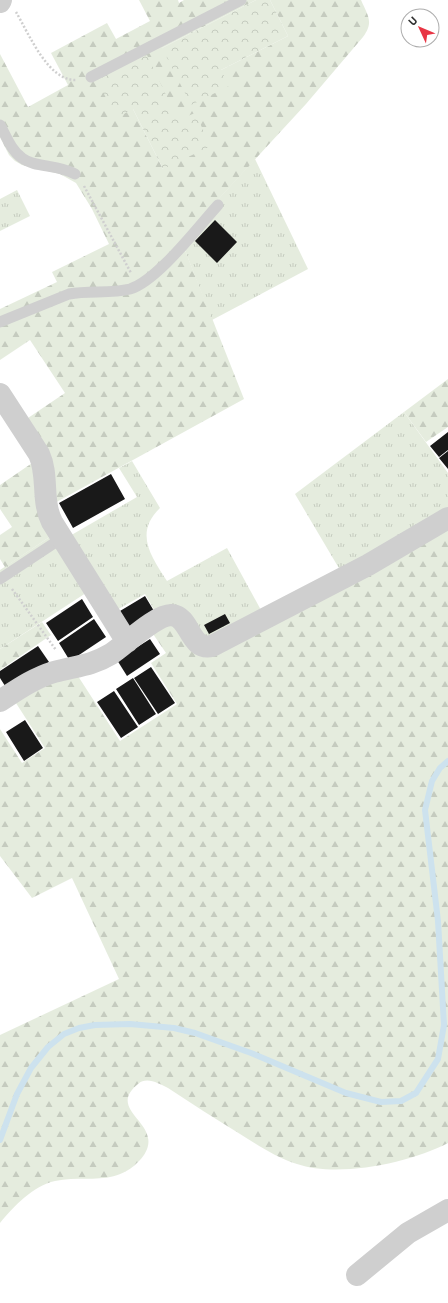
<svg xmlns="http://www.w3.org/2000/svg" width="448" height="1303" viewBox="0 0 448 1303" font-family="'IBM Plex Sans',sans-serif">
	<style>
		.grass { fill: url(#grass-tufts) }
		.forest { fill: url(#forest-firs); fill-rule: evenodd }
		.park { fill: url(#park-crowns) }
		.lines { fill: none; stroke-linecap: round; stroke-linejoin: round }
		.stream { stroke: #cde2ee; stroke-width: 6 }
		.building { fill: #191919 }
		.path { stroke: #cfcfcf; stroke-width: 2.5; stroke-dasharray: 2 2; stroke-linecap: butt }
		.lane { stroke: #cfcfcf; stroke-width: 11 }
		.street { stroke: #cfcfcf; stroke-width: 22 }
	</style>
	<defs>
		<pattern id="grass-tufts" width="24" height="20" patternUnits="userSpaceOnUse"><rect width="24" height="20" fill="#e5ecde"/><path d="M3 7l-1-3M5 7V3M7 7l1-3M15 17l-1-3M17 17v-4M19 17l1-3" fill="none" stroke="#c5cbbf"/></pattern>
		<pattern id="forest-firs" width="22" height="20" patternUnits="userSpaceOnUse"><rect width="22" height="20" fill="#e5ecde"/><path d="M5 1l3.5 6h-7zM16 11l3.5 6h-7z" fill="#c5cbbf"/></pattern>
		<pattern id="park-crowns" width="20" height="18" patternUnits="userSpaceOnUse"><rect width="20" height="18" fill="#e5ecde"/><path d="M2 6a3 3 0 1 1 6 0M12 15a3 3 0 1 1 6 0" fill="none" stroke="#c5cbbf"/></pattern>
	</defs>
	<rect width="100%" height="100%" fill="#fff"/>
	<path class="grass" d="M255 159 308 269 212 320 181 240Z
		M17 190 30 216 0 231V199Z
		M404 412 448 473V510L340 570 295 494Z
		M132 461 160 508C134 533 151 556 167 581L227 548 262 612 207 637 156 613 145 594 115 611 68 537 137 497 119 468Z
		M54 534 89 591 0 649V570Z"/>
	<path class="forest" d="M139 0H178L179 3 184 0H256L162 48 221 70 288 36 270 0H361C368 16 374 22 363 37L306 104 181 240 244 399 51 505 25 420 65 393 30 340 0 360V309L57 282 52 272 109 244 92 209 76 183 60 174 22 165 15 161 9 155 0 137V54L28 107 68 85 51 53 107 23 116 39 150 21ZM133 109 178 120 163 169Z
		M448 379V427L426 442 404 412Z
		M38 459 54 534 5 567 0 559V535L12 527 0 509V485Z
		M448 526V1143C410 1163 338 1178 297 1164 277 1158 258 1145 240 1134 216 1119 192 1104 168 1088 159 1084 147 1076 138 1084 111 1106 145 1118 148 1138 150 1146 145 1155 140 1160 114 1188 87 1174 55 1181 33 1186 14 1206 0 1223V1035L119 979 72 878 32 898 0 856V729L22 763 45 748 14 700 76 673 120 741 177 704 151 663 166 653 151 631 170 620 193 650Z
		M42 622 51 635 0 670V649Z"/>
	<path class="park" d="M256 0H270L288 36 221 70 229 86 191 105 162 48Z
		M147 55 178 120 195 113 211 146 163 169 133 109 116 118 97 80Z"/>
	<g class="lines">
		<path class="stream" d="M0 1140 17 1094 31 1068 48 1047 64 1034 79 1028 95 1025 130 1024 174 1028 195 1033 251 1053 346 1093 381 1102 401 1101 416 1093 438 1059 444 1025 438 921 425 810 432 781 440 768 448 761"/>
	</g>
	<path class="building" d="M215 220 237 242 217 263 195 241Z
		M448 432V450L439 457 430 446Z
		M448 451V469L439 458Z
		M111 474 125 499 73 528 59 503Z
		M145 596 154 611 129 627 120 611Z
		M82 599 93 617 58 641 46 623Z
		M225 614 230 623 209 634 204 625Z
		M94 619 106 637 70 661 59 643Z
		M150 639 160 654 127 676 117 660Z
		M38 646 49 662 7 689 0 678V671Z
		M151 667 175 703 158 714 134 678Z
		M133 678 156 714 139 725 116 689Z
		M114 691 138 727 121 738 97 702Z
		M25 720 43 748 24 761 6 732Z"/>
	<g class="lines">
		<path class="path" d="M16 12C29 34 48 81 76 80
			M84 186 131 273
			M12 589 56 650"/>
		<path class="lane" d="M91 77 241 0
			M0 125C6 136 11 150 22 158 35 168 58 164 75 174
			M0 322 69 294C89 290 110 294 130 289 157 281 198 227 218 205
			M0 579 62 538"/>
		<path class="street" d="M0 2 1 0
			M0 394 39 454C49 476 41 500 52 522L127 642
			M0 701C17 690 34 678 54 672 75 666 91 666 111 654 125 645 156 614 172 615 191 617 189 651 212 646L368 565 448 518
			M357 1275 408 1233 448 1210"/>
	</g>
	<g transform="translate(420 28) rotate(314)"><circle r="19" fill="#ffffff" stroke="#adadad"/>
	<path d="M0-3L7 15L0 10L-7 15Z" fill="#e83544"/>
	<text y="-6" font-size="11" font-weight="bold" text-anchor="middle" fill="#323232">U</text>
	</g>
</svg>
